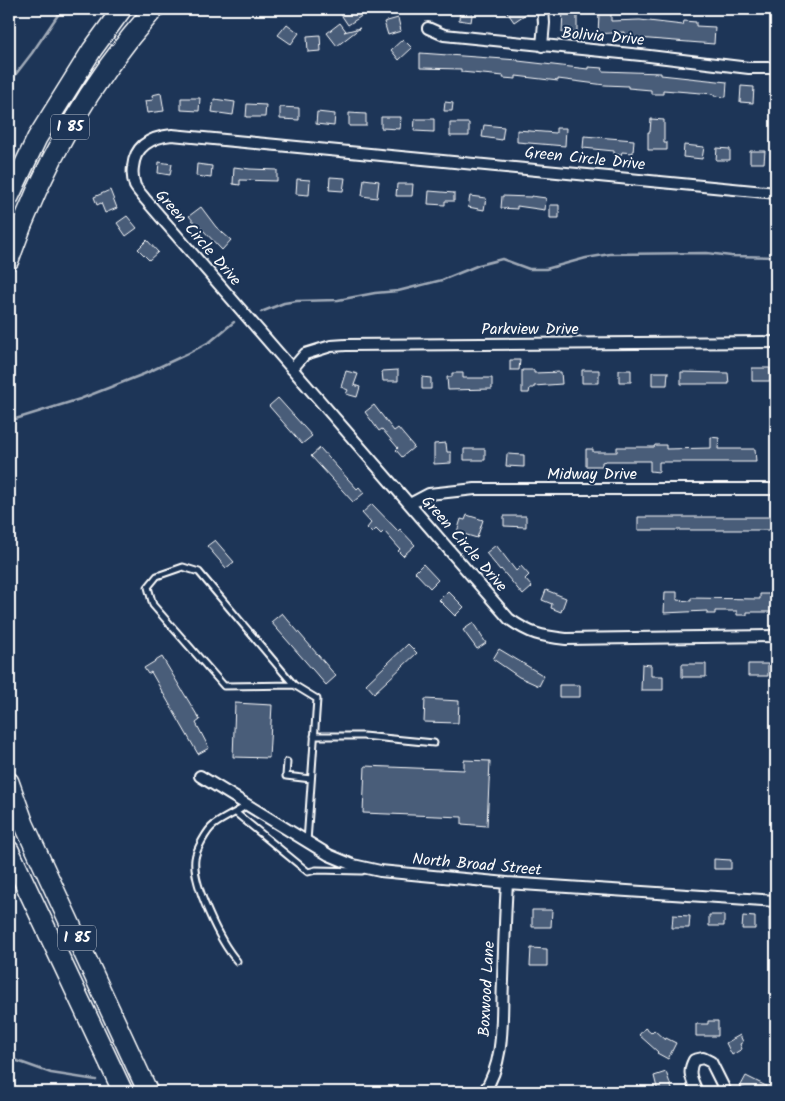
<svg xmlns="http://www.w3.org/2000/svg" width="785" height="1101" viewBox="0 0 785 1101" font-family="Kalam,sans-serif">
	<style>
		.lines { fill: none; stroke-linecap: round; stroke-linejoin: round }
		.stream { stroke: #a0aab8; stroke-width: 2.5 }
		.building { fill: #4a5d79; stroke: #fff }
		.service-casing { stroke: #fff; stroke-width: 9 }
		.minor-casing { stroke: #fff; stroke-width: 14 }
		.motorway-casing { stroke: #fff; stroke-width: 22 }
		.service { stroke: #1d3557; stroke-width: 5 }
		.minor { stroke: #1d3557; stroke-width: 10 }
		.motorway { stroke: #1d3557; stroke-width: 19 }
		.labels { text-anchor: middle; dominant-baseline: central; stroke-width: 4; stroke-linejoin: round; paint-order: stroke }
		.shield { fill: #1d3557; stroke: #bbc2cd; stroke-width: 1 }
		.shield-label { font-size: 15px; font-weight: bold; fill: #fff }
		.street-label { font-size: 16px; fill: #fff; stroke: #1d3557 }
	</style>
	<rect width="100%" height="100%" fill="#1d3557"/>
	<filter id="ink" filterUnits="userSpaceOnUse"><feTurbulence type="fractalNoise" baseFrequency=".02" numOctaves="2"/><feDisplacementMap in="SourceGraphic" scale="10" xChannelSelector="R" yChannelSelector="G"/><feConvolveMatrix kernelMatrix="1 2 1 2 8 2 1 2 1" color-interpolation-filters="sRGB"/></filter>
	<g filter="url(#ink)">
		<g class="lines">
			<path class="stream" d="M9 83 32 53 62 9
				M261 312 284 303 297 301 338 300 375 293 398 291 442 280 479 265 502 259 529 269H546L586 258 610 254 707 253 731 256 776 257
				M9 421 80 399 144 374 187 354 211 341 234 322
				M9 1058 51 1073 96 1080"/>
		</g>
		<path class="building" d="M345 9H372L348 25 340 13Z
			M460 9H473L471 22 459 20Z
			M505 9H533L514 22Z
			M563 9H577V33H562Z
			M599 14H611V21L640 20 683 25 684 21 696 22V26L715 27 714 44 624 37V32L598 34Z
			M398 18 401 31 388 35 384 22Z
			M340 23 346 31 344 32 360 28 337 46 327 33Z
			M287 24 299 33 291 44 278 35Z
			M320 35 321 51 308 52 307 36Z
			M403 39 412 48 399 60 391 50Z
			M420 53 518 60V61L588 69V67L603 68 602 71 661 73V75L727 82 726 97 714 96V94L663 90V94H651V90L628 88V86L605 85 558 79V81L516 76V79L503 78 504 76 461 72V69L420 68Z
			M741 86 754 87 753 103 740 102Z
			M161 93 164 111 147 113 145 101 153 100 152 95Z
			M181 98H200L199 111 181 110Z
			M214 99 235 102 233 115 212 112Z
			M445 102 453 103 452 111H444Z
			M247 104 266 105 265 117H246Z
			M280 107 299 108V120L280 119Z
			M317 112 335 114 334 126 316 124Z
			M349 113 366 114V126H349Z
			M381 117H401L400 129 381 128Z
			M415 119H434V132L414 131Z
			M651 119 664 120V143H667V150H648V132H650Z
			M450 123H469V136H450Z
			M484 125 504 127 502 140 482 137Z
			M556 128H566L565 146 517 142V130L556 133Z
			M584 136 634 140 633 153 622 152 621 155 614 154V151L583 148Z
			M684 145 704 147 702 159 683 157Z
			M717 148 730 149V160H716Z
			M750 151H765L764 163H750Z
			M159 162 172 164 170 175 158 173Z
			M197 164 212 166 211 178 196 176Z
			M234 167 250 169 277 170V181L240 180V185L233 184Z
			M330 177 345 178 343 191 329 190Z
			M297 179 310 180 309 195 296 194Z
			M364 179 379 181 377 198 362 196Z
			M397 184H413L412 196H396Z
			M110 190 117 208 105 213 101 203 97 205 94 197Z
			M429 191 454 193V201H445V205L428 204Z
			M470 196 486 198 484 210 468 207Z
			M502 196 531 197V196L546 198 545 210 517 206V209L501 208Z
			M550 205H559V218H550Z
			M201 207 216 227 231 240 222 250 200 227 199 228 189 216Z
			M127 216 137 228 126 236 117 223Z
			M147 240 158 252 149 260 138 249Z
			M510 360H520L519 370H510Z
			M752 368H770V381H752Z
			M398 370V381H383L382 371Z
			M522 370H534V373L561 372 562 384 534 386V388H530L529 393H522Z
			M582 370H599V383H582Z
			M619 370H631V382H619Z
			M346 371 358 374 354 385 360 387 357 397 346 394 348 390 341 387Z
			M652 372H668L667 385H652Z
			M681 372 728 373 729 384H681Z
			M452 373H463V378H492V389L448 390 447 377H452Z
			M422 377 431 378V389H422Z
			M278 398 312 436 302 444 269 406Z
			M374 405 394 431 398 428 414 447 402 457 396 450 398 448 382 429 379 431 365 412Z
			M711 437 719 438 718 449H755L756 462H659V472L650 471V461H606L602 462V466H586V449H593V452H617V447H654L655 445H666V449L711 448Z
			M446 443 447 452H451V463L434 464V444Z
			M320 448 357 489 359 487 364 493 353 502 311 456Z
			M464 449H485V460H464Z
			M507 454 524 455V467L506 466Z
			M372 504 398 531 400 529 415 545 403 556 398 551 400 549 384 531 381 534 376 529 372 533 367 528 371 523 362 513Z
			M467 515 483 520 477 538 457 532 461 519 465 520Z
			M504 516H526V527L504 526Z
			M638 517H775V530H638Z
			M215 540 234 562 226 568 207 546Z
			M496 545 516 571 521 566 529 575 525 579 532 587 523 595 501 569 500 570 486 553Z
			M423 564 438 580 430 588 415 572Z
			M546 590 566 598 561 612 551 608 552 604 542 600Z
			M448 591 464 607 455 616 439 600Z
			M665 592H677V600L691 601V598L760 599V594H774V612H747V615H737V611H715V614H707V611L664 613Z
			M282 613 336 676 326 685 271 622Z
			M473 623 486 643 477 649 463 630Z
			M408 644 417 653 374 693 366 684Z
			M499 649 544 676 539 686 519 677 493 659Z
			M162 657 200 720 196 723 209 748 198 754 151 672 148 674 144 668Z
			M642 664 651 665V676H663V690H641Z
			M682 664H706V677H682Z
			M748 664H768V676H748Z
			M559 685H580V697H559Z
			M425 699 459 701 458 723 424 722Z
			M235 703 272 705 269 758 233 757Z
			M464 760 490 761 487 826 462 824V817L363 813 365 766 464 770Z
			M714 859 731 860V869H714Z
			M532 910H552L551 927H532Z
			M673 915 690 916 689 928H672Z
			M709 915H724V926H709Z
			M743 916 755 917V929H742Z
			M769 918H776V931H769Z
			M531 948 547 949V966H530Z
			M708 1021H718V1036H696V1024H708Z
			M645 1028 651 1033 654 1030 665 1040 666 1038 676 1043 668 1059 657 1053 658 1052 639 1035Z
			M740 1035 743 1042 740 1044 742 1049 732 1055 726 1043Z
			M666 1072 673 1092H658L654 1076Z
			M746 1076 766 1086 763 1092H751L740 1087Z"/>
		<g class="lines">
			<defs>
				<path id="service" d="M294 685 224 686 153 605 148 587 157 576 183 567 199 572 294 685 317 699 307 842
					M314 736H363L434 743
					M287 762 286 776 311 779
					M236 813 308 872 316 870 362 871
					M237 961C220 942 192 884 195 859 196 850 207 830 214 825 223 818 236 813 247 805"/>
				<path id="minor" d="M428 28 444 35 641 55 749 68H776
					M542 46 544 23 543 9
					M776 193 172 135C152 137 135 145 133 167 132 173 133 180 135 186 138 191 142 195 145 199L509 619C530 634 541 636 566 639L776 636
					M292 369 305 354 331 346 346 345 776 342
					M410 504 429 494 475 489H776
					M200 776 329 855 353 865 380 871 507 883 776 901
					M484 1092C506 1060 501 1017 503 980 504 948 505 916 507 883
					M697 1092C692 1079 687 1073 694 1060L703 1058 711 1062 726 1092"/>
				<path id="motorway" d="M9 197 37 138 92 50 122 9
					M9 260C41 168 90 82 154 9
					M9 782 24 824 148 1092
					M9 850 123 1092"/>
			</defs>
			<use href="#service" class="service-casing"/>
			<use href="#minor" class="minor-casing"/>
			<use href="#motorway" class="motorway-casing"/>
			<use href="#service" class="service"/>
			<use href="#minor" class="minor"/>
			<use href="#motorway" class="motorway"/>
		</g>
	</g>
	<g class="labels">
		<g class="shield">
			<rect x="51" y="114.5" width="38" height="25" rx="4"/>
			<rect x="58" y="925.5" width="38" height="25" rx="4"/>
		</g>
		<g class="shield-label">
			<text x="70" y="127">I 85</text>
			<text x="77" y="938">I 85</text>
		</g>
		<g class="street-label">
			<text transform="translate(603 37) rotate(5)">Bolivia Drive</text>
			<text transform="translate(585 159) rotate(6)">Green Circle Drive</text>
			<text transform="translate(198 238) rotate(49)">Green Circle Drive</text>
			<text x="530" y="329">Parkview Drive</text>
			<text x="592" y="474">Midway Drive</text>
			<text transform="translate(464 544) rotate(49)">Green Circle Drive</text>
			<text transform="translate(477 865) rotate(5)">North Broad Street</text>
			<text transform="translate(487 989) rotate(-87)">Boxwood Lane</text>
		</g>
	</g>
	<rect width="785" height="1101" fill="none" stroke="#1d3557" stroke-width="30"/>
	<rect x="15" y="15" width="755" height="1071" fill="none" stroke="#fff" stroke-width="2" filter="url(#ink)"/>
</svg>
